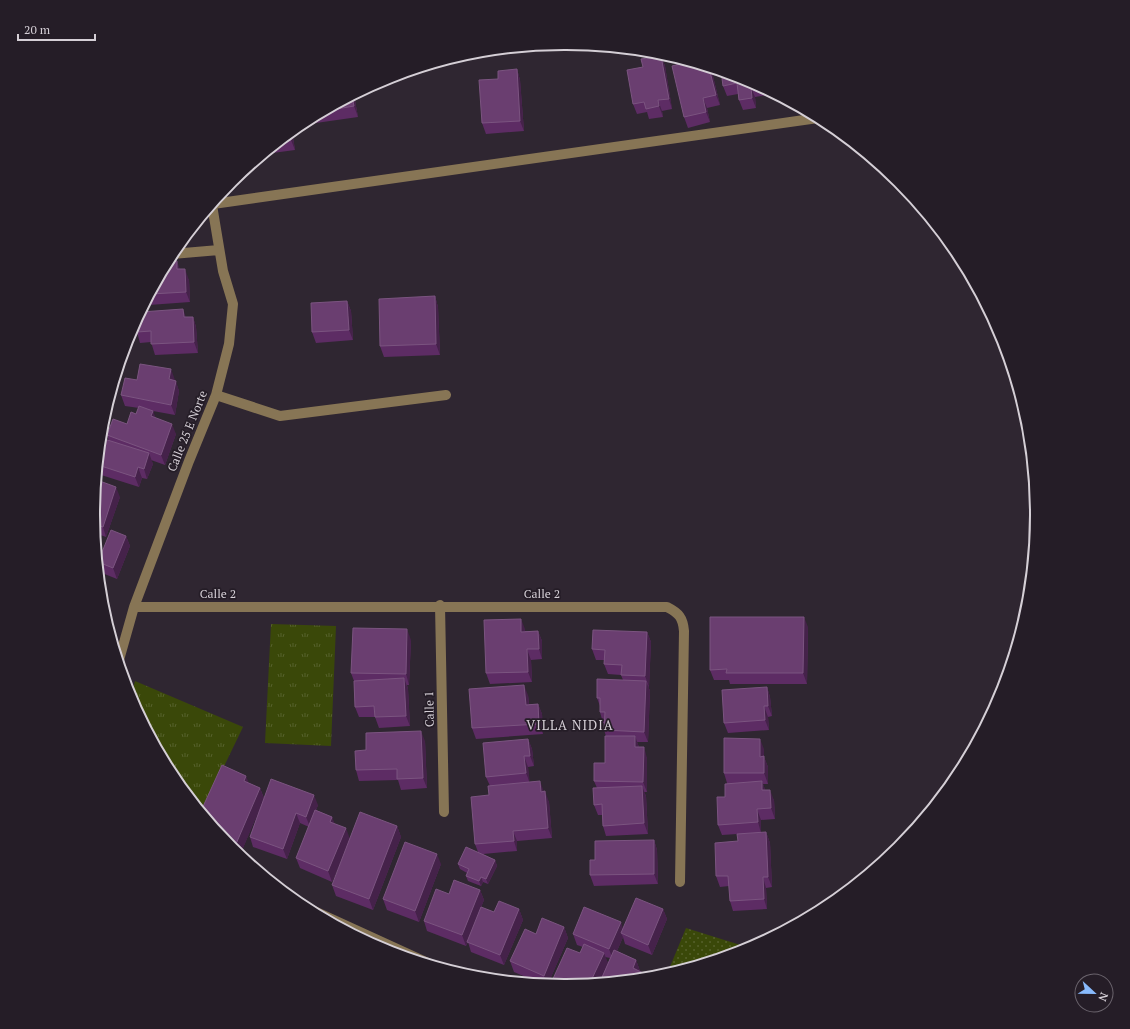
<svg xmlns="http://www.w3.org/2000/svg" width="1130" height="1029" viewBox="0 0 1130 1029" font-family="'PT Serif',serif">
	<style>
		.grass { fill: url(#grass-tufts) }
		.park { fill: url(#park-dots) }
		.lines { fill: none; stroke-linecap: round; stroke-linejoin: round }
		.minor { stroke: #877555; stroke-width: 10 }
		.wall { fill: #5d2c64; fill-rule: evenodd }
		.shaded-wall { fill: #45224a }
		.building { fill: #6a3e70; stroke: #7b5480 }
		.labels { text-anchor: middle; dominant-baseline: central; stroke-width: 3.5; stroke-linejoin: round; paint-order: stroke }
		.street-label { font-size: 12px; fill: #d5cfd6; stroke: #251d27 }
		.neighbourhood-label { font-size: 13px; letter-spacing: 1px; fill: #d5cfd6; stroke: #251d27 }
		.rim { fill: none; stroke: #d5cfd6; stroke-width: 2 }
	</style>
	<defs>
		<pattern id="grass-tufts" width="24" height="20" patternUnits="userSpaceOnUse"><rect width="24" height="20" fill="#3a4809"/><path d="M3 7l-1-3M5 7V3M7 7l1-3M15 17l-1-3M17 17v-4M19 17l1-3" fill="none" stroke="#56612c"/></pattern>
		<pattern id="park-dots" width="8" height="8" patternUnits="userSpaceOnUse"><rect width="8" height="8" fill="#3a4809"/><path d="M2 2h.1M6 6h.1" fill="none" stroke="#56612c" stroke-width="1.8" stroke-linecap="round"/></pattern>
	</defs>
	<rect width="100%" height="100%" fill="#2f2631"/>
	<path class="grass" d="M271 624 336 626 331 746 265 743Z
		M135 681 243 727 202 812 173 776 131 697Z"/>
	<path class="park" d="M686 928 750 948 667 974Z"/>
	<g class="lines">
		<path class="minor" d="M213 204 818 118
			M172 254 219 250
			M216 395 280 416 446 395
			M440 605 444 812
			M134 607H667C679 613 683 618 684 631L680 882
			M119 660 134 607 189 461 216 395 229 344 233 304 223 271 212 205
			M301 905 428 963"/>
	</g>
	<path class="wall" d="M661 56 665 66 672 109 662 111 663 117 649 119 647 112 637 114 633 104 643 67Z
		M711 68 720 105 707 108 710 122 688 128 684 117Z
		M517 69 520 80 524 131 486 134 482 123 498 79Z
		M746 79 774 94 755 97 756 108 743 110 739 100 738 94 727 96 723 86Z
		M354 95 358 117 316 123 314 117Z
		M292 131 295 150 265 154Z
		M168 262 180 269 189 280 190 302 149 305 147 301Z
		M435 296 438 307 440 355 384 357 380 346Z
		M347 301 351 311 353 340 316 343 312 332Z
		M186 317H193L196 327 198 353 155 355 151 342 140 343 137 332Z
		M137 380H175L179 391 175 415 153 411 155 418 176 434 165 465 151 460 153 464 147 479 142 478 139 487 98 474 101 438 109 441 107 435 127 424 136 414 139 408 125 406 121 395Z
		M120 497 106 537 95 533 94 514Z
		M126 536 130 546 117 579 102 573 98 562Z
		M808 627 807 684H730L729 680H714L710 670Z
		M525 629V631H538L542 641V659L531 660 532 682 490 684 486 673Z
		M647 632 651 642 649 687 648 686 650 691 648 742H637L639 747 647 758V792H644L646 796 648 834 606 836 603 826 602 815H598L594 805 597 788 594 781 605 763 606 736 604 730V723H603L600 712V706L597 698 623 680 621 675 608 674 604 664V660H596L592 649Z
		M411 640 409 685H407L408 689 410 726 379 728 375 717H359L355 707 354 681 351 673Z
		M767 687 770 697 772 716 768 717 769 730 728 733 724 723Z
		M528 695 529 704H538L542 714 543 734 476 739 472 728Z
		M528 739 532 749 534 766 528 767 529 782 543 792 549 802 552 838 517 841V851L483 854 495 860 497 866 488 884 483 882 481 886 468 881 466 876 467 873 460 869 458 864 478 852 475 844 489 795 490 786 486 777Z
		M425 741 427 788 401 790 398 780 359 781 356 770 366 750Z
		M764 749V757L768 767V784H763L765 790 774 800 775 819 761 820V833L766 832 770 843 772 887 766 888 767 909 733 911 730 901 729 886 720 887 716 876 738 841 737 834 722 835 718 825 725 797 727 783 724 773Z
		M249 783 260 788 264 798 318 805 316 810 332 817 334 824 350 839 332 882 300 868 296 858 309 827 300 823 287 859 253 847 250 837 259 810 240 855 231 848 201 811Z
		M397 826 401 837 373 910 336 896 332 885Z
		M654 840 657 850 658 884 594 886 590 875 595 860Z
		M441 864 419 922 387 910 383 899Z
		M480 890 484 900 479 912H494L519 909 523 920 504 965 471 952 468 942 466 946 427 931 424 921 449 894Z
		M663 909 667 919 652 955 625 944 623 937 617 951 636 960 640 971 647 975 648 978 600 983V982L565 986 554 985 552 981 580 953 583 947 577 945 573 934 623 929ZM605 957 610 958 608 963Z
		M564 927 568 938 548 984H542L514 972 510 961 536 934Z"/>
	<path class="shaded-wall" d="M661 56 665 66 672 109 669 99Z
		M709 68H711L720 105 716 95Z
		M517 69 520 80 524 131 520 121Z
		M751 87 755 97 756 108 752 98Z
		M354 95 358 117 354 106 352 96Z
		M703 98 707 108 710 122 706 112Z
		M658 100 662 111 663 117 659 106Z
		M292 131 295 150 291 140 290 133Z
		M177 261 181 272 177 269Z
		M185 269 189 280 190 302 186 292Z
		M435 296 438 307 440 355 436 344Z
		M347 301 351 311 353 340 349 330Z
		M183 309 187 320 184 317Z
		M193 317 196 327 198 353 194 342Z
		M171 369 175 380 173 390 169 379Z
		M176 381 179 391 175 415 171 405Z
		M153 411 157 421 151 416Z
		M172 424 176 434 165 465 161 455Z
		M149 453 153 464 147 479 144 469Z
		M138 467 142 478 139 487 135 477Z
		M116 487 120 497 106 537 103 527Z
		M126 536 130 546 117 579 113 568Z
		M804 617 808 627 807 684 803 673Z
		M521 619 525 629V642L521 632Z
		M407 629 411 640 409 685 406 674Z
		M538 631 542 641V659L539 649Z
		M647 632 651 642 649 687 645 676Z
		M527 649 531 660 532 682 528 672Z
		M404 678 408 689 410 726 406 716Z
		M646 681 650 691 648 742 644 732Z
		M524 685 528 695 530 715 526 705Z
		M767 687 770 697 772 716 768 706Z
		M538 704 542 714 543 734 539 724Z
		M764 706 768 717 769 730 765 720Z
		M421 731 425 741 427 788 423 778Z
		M635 736 639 747V758L635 747Z
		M528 739 532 749 534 766 530 756Z
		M760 739 764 749V757L768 767V784L764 773 760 757Z
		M644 747 647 758V792L643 782Z
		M524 756 528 767 530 783 526 773Z
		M246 776 250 786 244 781Z
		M540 781 544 792H541Z
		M762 781 766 792 762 790Z
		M642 786 646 796 648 834 644 823Z
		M260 788 264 799 240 855 236 844Z
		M770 790 774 800 775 819 771 808Z
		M545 791 549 802 552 838 548 828Z
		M314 795 318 805 310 827 306 817Z
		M757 809 761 820V833L758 822Z
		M296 813 300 823 287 859 283 849Z
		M332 817 336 827 330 822Z
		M397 826 401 837 373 910 369 899Z
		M346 828 350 839 332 882 328 871Z
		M513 831 517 841V851L514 841Z
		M766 832 770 843 772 887 768 877Z
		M654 840 657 850 658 884 654 874Z
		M437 854 441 864 419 922 415 911Z
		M495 860 497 866 488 884 486 879Z
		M481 877 483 882 481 886 479 881Z
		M763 877 766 888 767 909 764 899Z
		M480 890 484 900 466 946 462 935Z
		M519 909 523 920 504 965 500 955Z
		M663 909 667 919 652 955 648 945Z
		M621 922 624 932 621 933 623 937 613 960 609 949Z
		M564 927 568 938 548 984H547L544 976Z
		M604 953 608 963 599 983H590Z
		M636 960 640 971 636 979 633 968Z"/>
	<path class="building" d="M661 56 669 99 658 100 659 106 646 109 644 102 633 104 627 70 643 67 641 59Z
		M687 61 709 68 716 95 703 98 706 112 684 117 672 66 687 62Z
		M517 69 520 121 482 123 479 80 498 79V71Z
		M721 71 746 79 758 86 751 87 752 98 739 100 737 83 723 86Z
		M352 96 354 106 325 111Z
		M290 133 291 140 281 141Z
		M177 261V269H185L186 292 151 294 168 262Z
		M435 296 436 344 380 346 379 299Z
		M347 301 349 330 312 332 311 303Z
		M183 309 184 317H193L194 342 151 344V331L137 332 136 322 141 312Z
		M140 364 171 369 169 379 176 381 171 405 121 395 125 378 137 380Z
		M139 406 153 411 151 416 172 424 161 455 107 435 113 419 127 424 131 412 136 414Z
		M101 438 149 453 144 469 138 467 135 477 98 465Z
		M97 480 116 487 103 527 94 524V514Z
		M111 530 126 536 113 568 98 562Z
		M710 617H804L803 673H726L727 669 710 670Z
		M521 619V632L538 631 539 649H527L528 672 486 673 484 620Z
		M353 628 407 629 406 674 351 673Z
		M593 630 647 632 645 676 621 675 622 665 604 664 605 650 592 649Z
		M404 678 406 716 375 717 374 706 355 707 354 681Z
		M597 679 646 681 644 732 604 730 605 712H600V698H597Z
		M524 685 526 705 538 704 539 724 472 728 469 689Z
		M767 687 768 706H764L765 720 724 723 722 690Z
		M421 731 423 778 397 779V769L356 770 355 751 366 750V733Z
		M605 736H635V747H644L643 782 594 781V763H605Z
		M724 738 760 739V757L764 756V773H724Z
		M528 739 530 756H524L526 773 486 777 483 743Z
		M222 765 246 776 244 781 260 788 236 844 225 839 201 811Z
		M271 779 314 795 306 817 296 813 283 849 250 837Z
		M540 781 541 792 545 791 548 828 513 831 514 841 475 844 471 797 489 795 488 786Z
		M762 781V790H770L771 808 757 809 758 822 718 825 717 797H725V784Z
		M642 786 644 823 603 826 602 804 594 805 593 788Z
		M315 810 332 817 330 822 346 828 328 871 296 858Z
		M360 812 397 826 369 899 332 885Z
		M766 832 768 877H763L764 899 730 901 728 876H716L715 843 738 841 737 834Z
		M654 840V874L590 875V860H595V841Z
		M405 842 437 854 415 911 383 899Z
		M466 847 495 860 486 879 481 877 479 881 466 876 469 869 458 864Z
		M454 880 480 890 462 935 424 921 436 889 449 894Z
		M636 898 663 909 648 945 621 933Z
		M499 901 519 909 500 955 467 942 481 907 494 912Z
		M584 907 621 922 609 949 573 934Z
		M542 918 564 927 544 976 510 961 525 929 536 934Z
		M584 944 604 953 590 983 565 986H562L552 981 567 948 580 953Z
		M614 950 636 960 633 968 647 975 646 978 601 982H600Z"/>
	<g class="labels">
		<g class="street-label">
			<text transform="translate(187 431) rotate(-68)">Calle 25 E Norte</text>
			<text x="218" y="593">Calle 2</text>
			<text x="542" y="593">Calle 2</text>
			<text transform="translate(429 709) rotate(-91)">Calle 1</text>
		</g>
		<g class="neighbourhood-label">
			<text x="570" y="725">VILLA NIDIA</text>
		</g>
	</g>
	<path d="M0 0H1130V1029H0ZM564 50H566A464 464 0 0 1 1030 514V515A464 464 0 0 1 566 979H564A464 464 0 0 1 100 515V514A464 464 0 0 1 564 50Z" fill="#251d27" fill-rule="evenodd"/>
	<path class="rim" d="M564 50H566A464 464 0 0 1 1030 514V515A464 464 0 0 1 566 979H564A464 464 0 0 1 100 515V514A464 464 0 0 1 564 50Z"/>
	<g transform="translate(1094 993) rotate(112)"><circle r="19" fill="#251d27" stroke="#6b646d"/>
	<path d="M0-3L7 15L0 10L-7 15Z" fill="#88bafc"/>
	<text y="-6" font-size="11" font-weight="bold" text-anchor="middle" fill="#d5cfd6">N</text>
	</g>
	<path d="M18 34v6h77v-6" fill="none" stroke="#d5cfd6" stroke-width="2"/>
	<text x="24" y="34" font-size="12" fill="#d5cfd6" stroke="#251d27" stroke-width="3" paint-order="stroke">20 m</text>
</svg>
